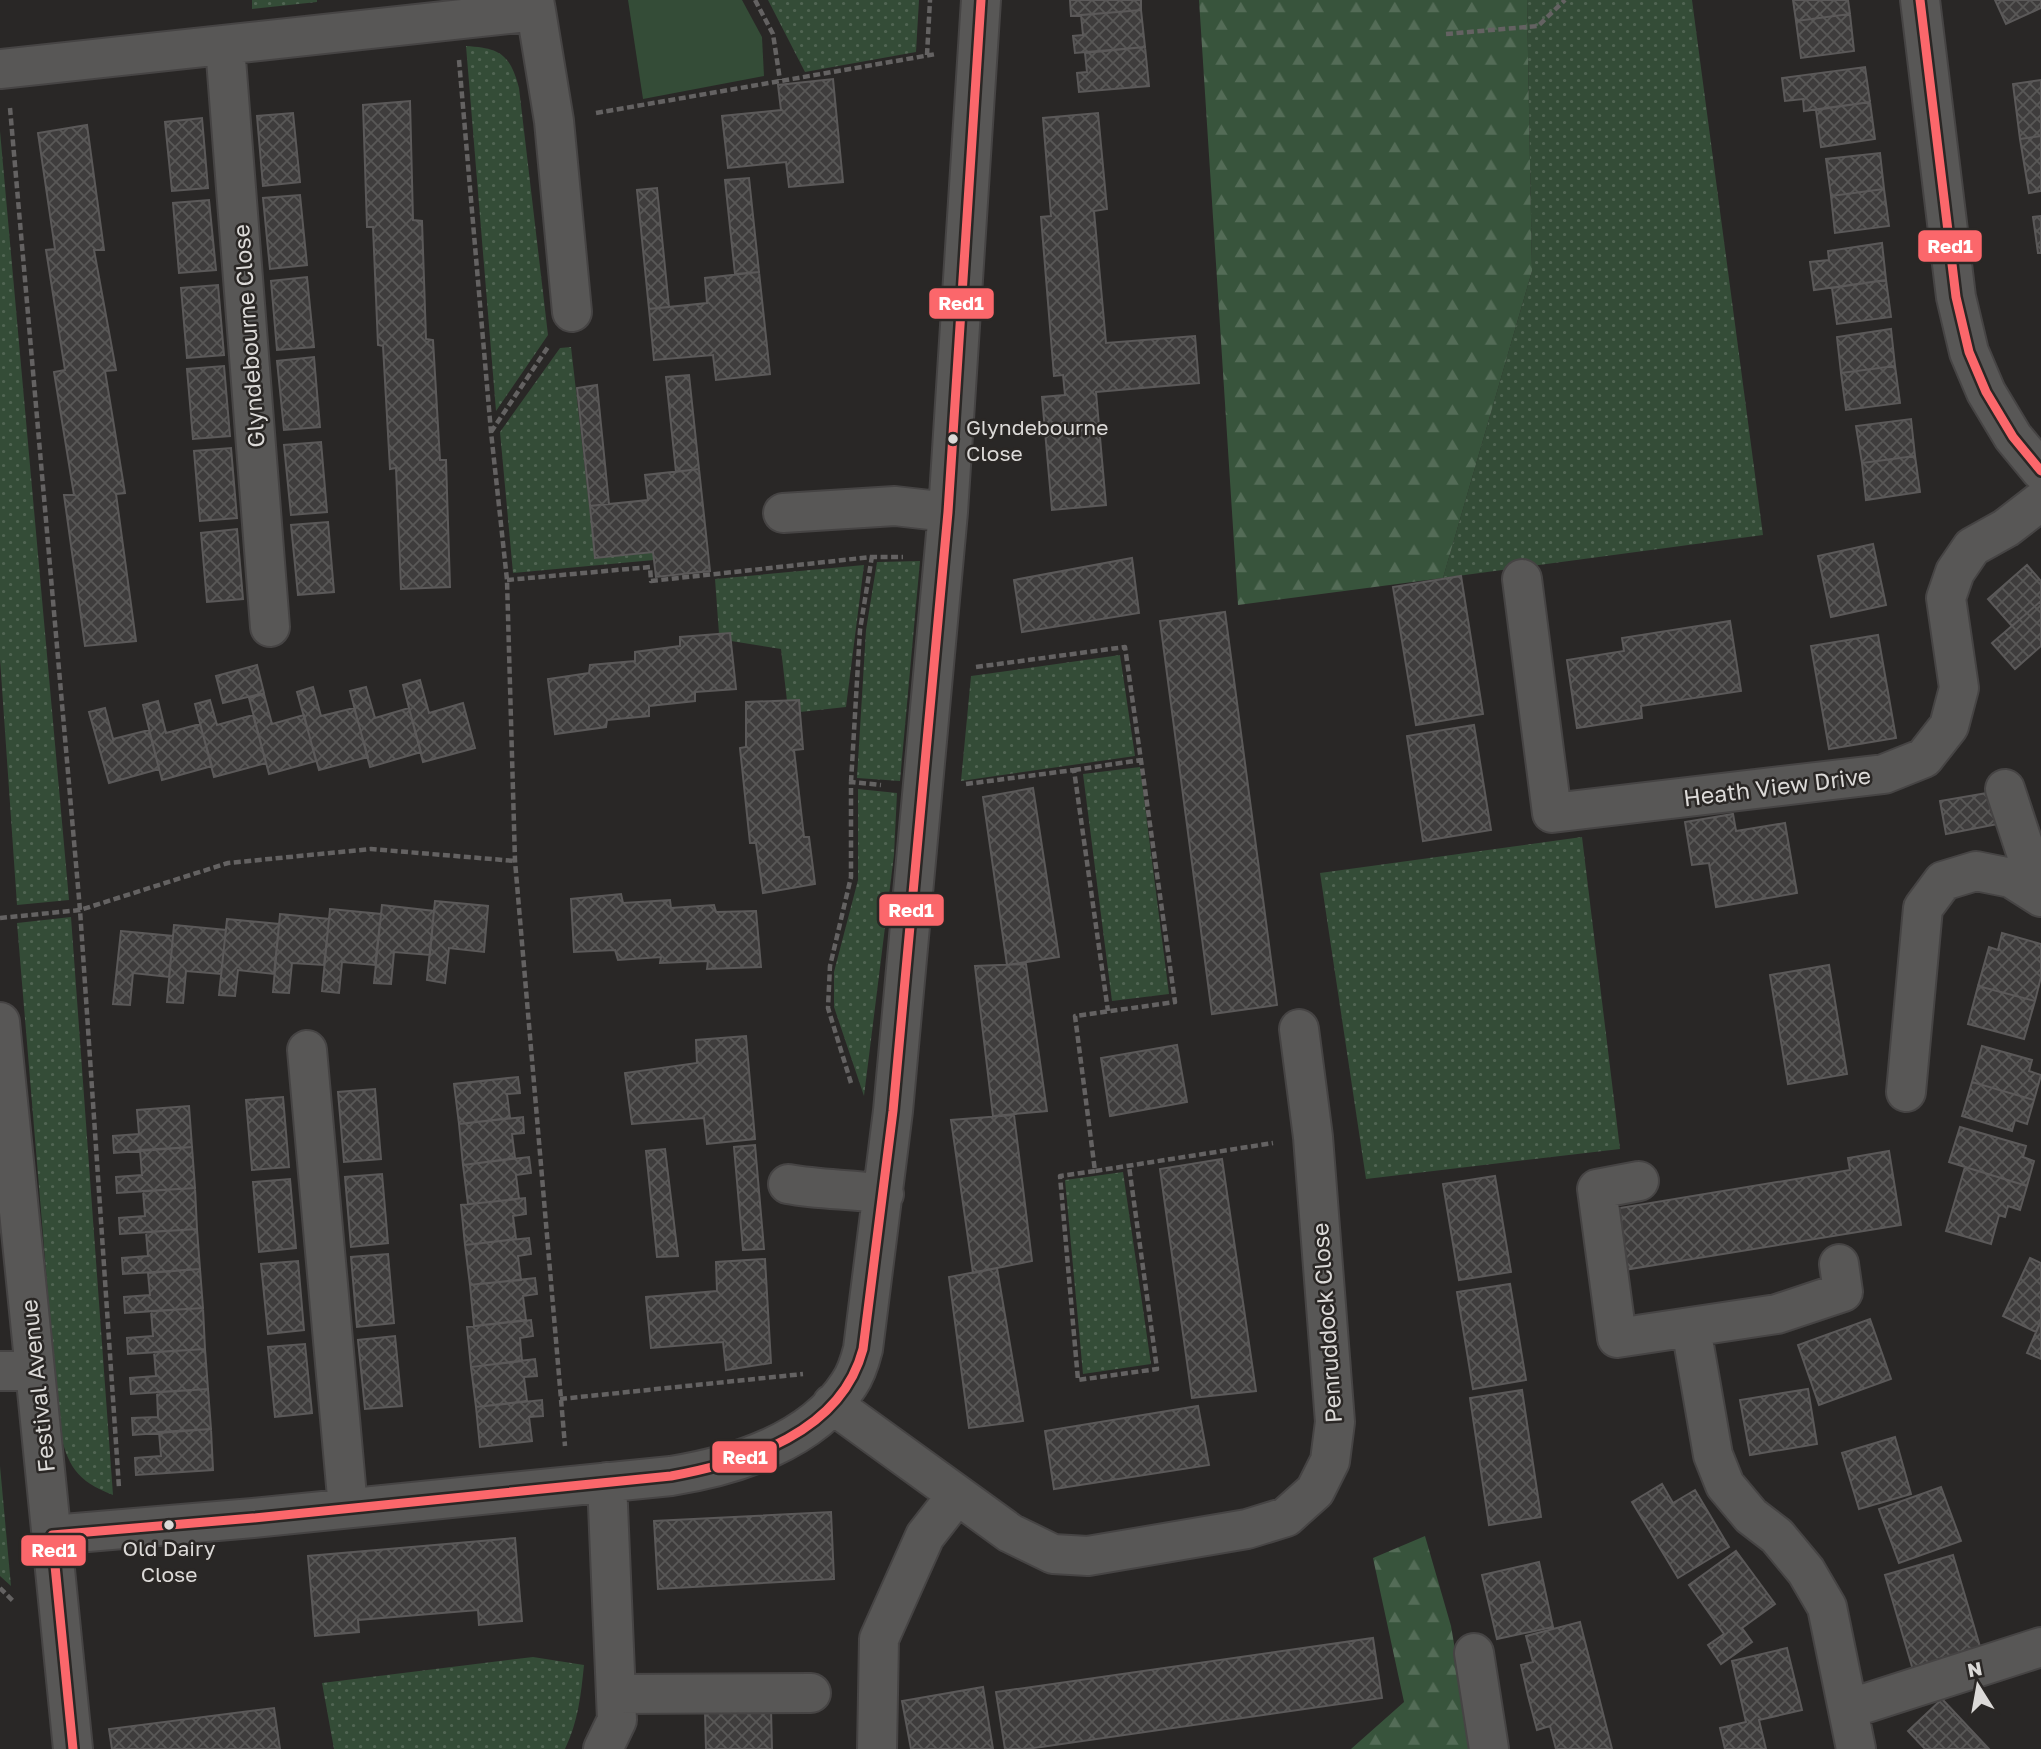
<svg xmlns="http://www.w3.org/2000/svg" width="2041" height="1749" viewBox="0 0 2041 1749" font-family="'Golos Text',sans-serif">
	<style>
		.grass { fill: url(#grass-dots) }
		.forest { fill: url(#forest-firs) }
		.park { fill: #344c37 }
		.building { fill: url(#building-cross-hatch); stroke: #5b5959; stroke-width: 2 }
		.lines { fill: none; stroke-linecap: round; stroke-linejoin: round }
		.minor-casing { stroke: #464444; stroke-width: 42 }
		.path { stroke: #646262; stroke-width: 4.5; stroke-dasharray: 7 3.5; stroke-linecap: butt }
		.minor { stroke: #585756; stroke-width: 38 }
		.bus-1-casing { stroke: #2a2725; stroke-width: 14 }
		.bus-1 { stroke: #fb676b; stroke-width: 9 }
		.bus-dot { fill: #dcdad8; stroke: #2a2725; stroke-width: 2.5 }
		.labels { text-anchor: middle; dominant-baseline: central; stroke-width: 5; stroke-linejoin: round; paint-order: stroke }
		.bus-label { font-size: 21px; fill: #dcdad8; stroke: #2a2725; text-anchor: start }
		.street-label { font-size: 23px; fill: #dcdad8; stroke: #2a2725 }
		.line-badge { stroke: #2a2725; stroke-width: 2.5 }
		.badge-label { font-size: 19px; text-anchor: middle; font-weight: bold; fill: #fff }
	</style>
	<defs>
		<pattern id="grass-dots" width="8" height="8" patternUnits="userSpaceOnUse" patternTransform="scale(1.75)"><rect width="8" height="8" fill="#344c37"/><path d="M2 2h.1M6 6h.1" fill="none" stroke="#516553" stroke-width="1.8" stroke-linecap="round"/></pattern>
		<pattern id="forest-firs" width="22" height="20" patternUnits="userSpaceOnUse" patternTransform="scale(1.75)"><rect width="22" height="20" fill="#38543c"/><path d="M5 1l3.5 6h-7zM16 11l3.5 6h-7z" fill="#546c57"/></pattern>
		<pattern id="building-cross-hatch" width="8" height="8" patternUnits="userSpaceOnUse" patternTransform="scale(1.75)"><rect width="8" height="8" fill="#3e3c3c"/><path d="M0 0l8 8M0 8l8-8" fill="none" stroke="#595857"/></pattern>
	</defs>
	<rect width="100%" height="100%" fill="#292726"/>
	<path class="grass" d="M252 0H317V2L252 9Z
		M768 0H919L916 52 805 72Z
		M1527 0H1692L1763 535 1443 578 1532 271Z
		M466 46C500 48 510 54 519 88L548 335 496 411Z
		M0 131 69 900 17 905 0 659Z
		M571 347 595 557 653 552 654 560 513 573 500 432 560 348Z
		M920 561 900 781 857 778 866 630 877 562Z
		M864 565 846 707 800 712 799 700 787 701 781 649 731 641 730 633 719 634 715 579Z
		M1120 655 1135 756 961 781 971 676Z
		M1140 767 1169 994 1112 1001 1083 774Z
		M858 789 897 793 894 855 864 1096 834 1007V972L858 880Z
		M1582 837 1620 1149 1366 1179 1320 873Z
		M71 917 113 1495C76 1481 67 1465 59 1427L17 923Z
		M1123 1172 1151 1364 1083 1374 1065 1180Z
		M0 1466 11 1586 0 1576Z
		M533 1657 584 1665C581 1695 578 1722 565 1749H334L322 1683Z"/>
	<path class="forest" d="M1199 0H1527L1532 271 1443 578 1238 605Z
		M1425 1536 1451 1626 1472 1749H1351L1404 1702 1373 1558Z"/>
	<path class="park" d="M628 0H742L762 37 764 76 643 99Z"/>
	<path class="building" d="M1070 0H1141V10L1071 16Z
		M1793 0H1848L1850 14 1796 21Z
		M1995 0H2041V8L2006 24Z
		M1141 10 1145 47 1075 53 1073 36 1083 35 1081 15Z
		M1850 14 1854 51 1801 58 1796 21Z
		M1145 47 1149 86 1079 92 1077 73 1087 72 1085 53Z
		M1865 67 1870 102 1804 111 1803 99 1785 101 1782 78Z
		M833 79 843 182 789 187 786 162 728 168 722 116 781 110 778 85Z
		M2041 80V136L2020 139 2013 84Z
		M410 101 413 220 422 221 426 339 433 340 440 460H446L450 587 401 589 396 468 390 469 383 346 378 345 373 227H367L363 105Z
		M1870 102 1875 139 1821 147 1816 110Z
		M293 113 300 182 263 186 257 116Z
		M1098 113 1107 209 1094 211 1106 343 1195 336 1199 383 1096 392 1106 505 1052 510 1042 397 1065 395 1063 375 1054 376 1041 217 1051 216 1043 118Z
		M202 118 208 188 172 191 165 122Z
		M87 125 104 250H94L116 370 105 371 125 493 116 494 136 641 85 646 64 495H74L54 372 65 370 46 250 55 249 38 133Z
		M2041 136V191L2029 193 2020 139Z
		M1880 153 1884 189 1831 196 1826 159Z
		M749 178 759 272 735 274 725 180Z
		M657 188 669 307 649 309 637 190Z
		M1884 189 1889 226 1835 233 1831 196Z
		M300 195 307 265 270 269 263 198Z
		M209 200 216 270 179 273 173 203Z
		M2041 216V253H2038L2033 217Z
		M1882 243 1886 280 1814 290 1810 262 1829 260 1828 251Z
		M759 272 770 374 716 380 713 355 654 360 649 309 707 303 705 278Z
		M307 277 314 347 277 350 271 281Z
		M1886 280 1891 317 1837 324 1832 288Z
		M218 285 224 355 187 358 181 288Z
		M1891 329 1895 366 1841 373 1837 337Z
		M314 357 320 427 284 430 277 361Z
		M224 366 230 436 193 439 187 369Z
		M1895 366 1900 403 1846 410 1841 373Z
		M689 375 699 469 676 472 666 377Z
		M597 385 609 504 590 506 577 388Z
		M1911 419 1915 456 1862 463 1856 426Z
		M321 442 327 512 291 515 284 445Z
		M231 448 237 518 200 521 194 451Z
		M1915 456 1920 492 1866 500 1862 463Z
		M699 469 710 571 656 577 653 552 595 558 590 506 648 500 645 475Z
		M328 522 334 592 298 595 291 525Z
		M237 529 243 599 207 602 201 533Z
		M1873 544 1886 605 1831 617 1818 556Z
		M1132 558 1139 613 1022 632 1014 580Z
		M2027 565 2041 581V601L2012 626 1988 599Z
		M1461 576 1483 714 1416 725 1393 587Z
		M2041 601V646L2015 669 1992 643Z
		M1225 612 1277 1005 1212 1014 1160 621Z
		M1730 621 1741 691 1641 706 1642 718 1577 728 1567 660 1624 651 1622 638Z
		M730 633 736 689 695 692V701L649 706V716L607 720 606 727 555 734 548 679 589 673 590 665 635 661V652L680 646V637Z
		M1878 635 1896 738 1829 749 1811 646Z
		M257 665 264 693 223 703 216 676Z
		M420 680 429 713 463 703 475 748 423 762 403 685Z
		M313 687 321 716 354 708 368 757 319 770 297 692Z
		M366 687 375 718 409 708 421 752 370 767 350 691Z
		M264 694 272 724 304 715 316 761 269 774 249 698Z
		M210 700 217 725 253 715 266 763 214 777 195 704Z
		M799 700 803 749 794 750 804 837H809L815 884 763 893 756 843H750L740 748 746 747V702Z
		M158 701 166 733 200 724 212 766 162 780 143 705Z
		M105 708 113 739 149 730 159 769 109 783 89 712Z
		M1474 725 1491 830 1423 841 1407 736Z
		M1033 788 1059 957 1007 965 983 797Z
		M1993 792 1998 824 1946 834 1940 801Z
		M1733 814 1736 831 1785 823 1797 893 1716 907 1709 863 1692 865 1685 822Z
		M621 894 623 903 670 900 671 908 714 905 716 912 756 911 761 967 707 969 708 961 660 963 661 957 618 960 615 950 574 952 571 899Z
		M435 901 488 906 484 952 449 948 445 983 427 980Z
		M382 905 434 911 430 955 394 952 391 984 374 983Z
		M330 909 381 914 375 965 342 962 339 993 322 991Z
		M280 914 329 919 324 965 292 963 289 993 273 992Z
		M227 919 279 924 274 974 238 970 235 996 219 995Z
		M174 925 226 930 221 974 186 971 183 1003 167 1002Z
		M121 931 173 936 169 977 133 973 130 1005 113 1004Z
		M2002 933 2041 944V977L2035 1001 1978 986 1989 947 1998 950Z
		M1026 964 1047 1111 993 1116 975 966Z
		M1829 965 1847 1074 1788 1084 1770 975Z
		M1978 986 2035 1001 2024 1039 1968 1024Z
		M746 1036 755 1139 707 1144 704 1118 632 1124 625 1073 697 1063 696 1040Z
		M1177 1045 1187 1102 1110 1116 1101 1058Z
		M1982 1046 2032 1060 2029 1071 2041 1075 2034 1100 1972 1082Z
		M518 1077 520 1093 507 1094 510 1118 459 1124 454 1084Z
		M1972 1082 2034 1100 2027 1124 2015 1120 2012 1131 1962 1116Z
		M375 1089 381 1159 344 1162 338 1092Z
		M283 1097 289 1167 252 1170 246 1100Z
		M189 1106 192 1147 114 1153 113 1136 139 1134 137 1110Z
		M1014 1115 1032 1261 973 1273 951 1120Z
		M523 1117 524 1133 512 1134 515 1158 463 1165 459 1124Z
		M1960 1127 2026 1146 2023 1157 2034 1161 2027 1186 1949 1162Z
		M755 1145 764 1249 743 1250 734 1147Z
		M192 1147 195 1188 117 1193 116 1177 142 1175 140 1150Z
		M665 1149 678 1256 657 1257 646 1151Z
		M1889 1151 1901 1225 1624 1270 1614 1209 1850 1170 1848 1158Z
		M529 1157 531 1173 516 1175 519 1199 468 1204 463 1165Z
		M1222 1159 1256 1391 1192 1398 1160 1169Z
		M1965 1167 2027 1186 2020 1210 2008 1206 2005 1217 1999 1215 1991 1244 1946 1231Z
		M382 1174 388 1243 351 1247 345 1177Z
		M1495 1176 1511 1272 1459 1280 1443 1184Z
		M290 1179 296 1248 259 1252 253 1182Z
		M195 1188 197 1229 120 1234 119 1218 145 1216 143 1191Z
		M525 1198 526 1214 513 1216 516 1239 465 1245 461 1205Z
		M197 1229 200 1269 123 1274 122 1258 148 1256 146 1232Z
		M529 1238 531 1254 518 1256 521 1280 470 1285 465 1245Z
		M388 1254 394 1323 357 1327 351 1257Z
		M2030 1258 2041 1263V1321L2036 1332 2003 1316Z
		M765 1259 771 1363 726 1370 723 1342 651 1348 646 1297 717 1291 716 1262Z
		M298 1261 304 1330 268 1334 261 1264Z
		M997 1268 1023 1421 969 1428 949 1277Z
		M200 1269 203 1308 125 1313 124 1297 150 1295 148 1273Z
		M535 1278 537 1294 523 1296 526 1320 474 1326 470 1285Z
		M1510 1284 1526 1380 1473 1389 1457 1292Z
		M203 1308 205 1349 128 1354 127 1338 153 1336 151 1311Z
		M1870 1319 1891 1379 1819 1405 1798 1345Z
		M531 1320 533 1336 520 1338 522 1361 471 1367 467 1327Z
		M2041 1321V1359L2027 1353Z
		M395 1336 402 1406 365 1409 358 1340Z
		M305 1344 312 1413 275 1417 268 1347Z
		M205 1349 208 1389 131 1394 130 1378 156 1376 154 1352Z
		M535 1359 537 1376 524 1377 527 1401 476 1407 471 1367Z
		M208 1389 211 1429 133 1435 132 1418 158 1417 157 1392Z
		M1808 1389 1817 1444 1750 1455 1740 1400Z
		M1522 1390 1541 1517 1489 1525 1470 1398Z
		M542 1400 543 1416 529 1417 532 1441 480 1447 476 1407Z
		M1198 1406 1209 1465 1054 1489 1045 1431Z
		M211 1429 213 1470 136 1475 135 1458 161 1456 159 1432Z
		M1895 1437 1911 1494 1859 1509 1842 1453Z
		M1662 1484 1673 1503 1695 1490 1729 1547 1678 1578 1632 1502Z
		M1941 1487 1961 1541 1899 1563 1879 1509Z
		M831 1512 834 1579 658 1589 654 1521Z
		M515 1538 522 1621 479 1625 478 1610 358 1620 359 1632 315 1636 308 1556Z
		M1736 1551 1775 1604 1742 1628 1752 1642 1721 1664 1708 1645 1724 1634 1689 1585Z
		M1953 1555 1981 1650 1913 1670 1885 1575Z
		M1539 1562 1553 1627 1497 1639 1482 1575Z
		M1580 1622 1612 1749H1556L1550 1726 1537 1730 1528 1696 1521 1665 1533 1662 1526 1636Z
		M1373 1638 1382 1698 1027 1749H1005L996 1692Z
		M1787 1648 1802 1710 1759 1720 1766 1749H1725L1720 1728 1746 1722 1732 1661Z
		M983 1687 993 1749H911L902 1701Z
		M1942 1699 1989 1749H1925L1908 1731Z
		M274 1708 280 1749H112L109 1729Z
		M771 1710 772 1749H706L705 1712Z"/>
	<g class="lines">
		<defs>
			<path id="minor" d="M1920 0 1956 297 1969 352 1986 392 2013 437 2041 471
				M536 11 554 121 572 312
				M225 46 270 627
				M0 69 536 11 534 0
				M783 513 895 506 948 512
				M1522 579 1552 813 1884 774 1924 758 1949 726 1959 688 1946 598 1955 572 1972 547 2006 528 2041 501
				M2005 789 2040 895
				M0 1022 73 1749
				M307 1050 348 1508
				M1906 1092 1923 908 1943 881 1976 871 2011 878 2041 897
				M1639 1181 1597 1189 1617 1338 1777 1314 1843 1292 1839 1264
				M788 1184C821 1190 851 1189 884 1194
				M1691 1328 1713 1455 1725 1485 1751 1516 1777 1536 1806 1571 1827 1607 1856 1749
				M0 1371 35 1370
				M832 1404 1010 1533 1053 1554 1088 1556 1247 1529 1286 1517 1315 1491 1330 1461 1335 1422 1313 1137 1299 1029
				M52 1535 253 1518 671 1476C734 1466 812 1442 849 1384 856 1374 860 1361 863 1349L893 1111 948 512 981 0
				M1474 1653 1489 1749
				M616 1694 811 1693
				M1848 1709 2041 1647
				M603 1749 617 1720 607 1482
				M877 1749 879 1639 925 1536 957 1495"/>
		</defs>
		<use href="#minor" class="minor-casing"/>
		<path class="path" d="M755 0 773 34 780 80
			M1446 34 1538 26 1565 0
			M927 55 930 0
			M459 60 491 432 507 580 515 861 565 1446
			M10 108 80 910 119 1488
			M596 113 936 54
			M491 432 548 347
			M507 580 650 567 651 581 871 557H903
			M976 667 1125 647 1175 1002 1075 1016 1095 1171 1273 1143
			M1074 770 1141 760
			M851 782 860 630 872 556
			M966 784 1074 770 1108 1011
			M0 918 80 910 228 863 371 849 515 861
			M851 1083 828 1008 830 966 851 877V782L881 785
			M1095 1171 1060 1176 1078 1380 1157 1369 1129 1166
			M560 1399 803 1374
			M0 1588 14 1602"/>
		<use href="#minor" class="minor"/>
		<defs>
			<path id="bus-1" d="M1920 0 1956 297 1969 352 1986 392 2013 437 2041 471
				M73 1749 52 1535 253 1518 671 1476C747 1462 841 1433 863 1349L893 1111 948 512 981 0"/>
		</defs>
		<use href="#bus-1" class="bus-1-casing"/>
		<use href="#bus-1" class="bus-1"/>
	</g>
	<g class="bus-dot">
		<circle cx="953" cy="439" r="6"/>
		<circle cx="169" cy="1525" r="6"/>
	</g>
	<g class="labels">
		<g class="bus-label">
			<text x="966" y="427">Glyndebourne<tspan x="966" dy="26">Close</tspan></text>
			<text x="169" y="1548" text-anchor="middle">Old Dairy<tspan x="169" dy="26">Close</tspan></text>
		</g>
		<g class="street-label">
			<text transform="translate(248 336) rotate(-94)">Glyndebourne Close</text>
			<text transform="translate(1777 786) rotate(-7)">Heath View Drive</text>
			<text transform="translate(1326 1323) rotate(-94)">Penruddock Close</text>
			<text transform="translate(37 1386) rotate(-96)">Festival Avenue</text>
		</g>
	</g>
	<g class="line-badge">
		<rect x="1917" y="229" width="66" height="34" rx="7" fill="#fb676b"/>
		<rect x="928" y="287" width="67" height="33" rx="7" fill="#fb676b"/>
		<rect x="878" y="893" width="67" height="34" rx="7" fill="#fb676b"/>
		<rect x="711" y="1440" width="67" height="34" rx="7" fill="#fb676b"/>
		<rect x="20" y="1534" width="67" height="33" rx="7" fill="#fb676b"/>
	</g>
	<g class="badge-label">
		<text x="1950" y="253">Red1</text>
		<text x="961" y="310">Red1</text>
		<text x="911" y="917">Red1</text>
		<text x="745" y="1464">Red1</text>
		<text x="54" y="1557">Red1</text>
	</g>
	<g transform="translate(1978 1686) rotate(349)" stroke="#2a2725" stroke-width="5" paint-order="stroke">
	<path d="M0-5L12 26L0 18L-12 26Z" fill="#dcdad8"/>
	<text y="-10" font-size="19" font-weight="bold" text-anchor="middle" fill="#dcdad8">N</text>
	</g>
</svg>
